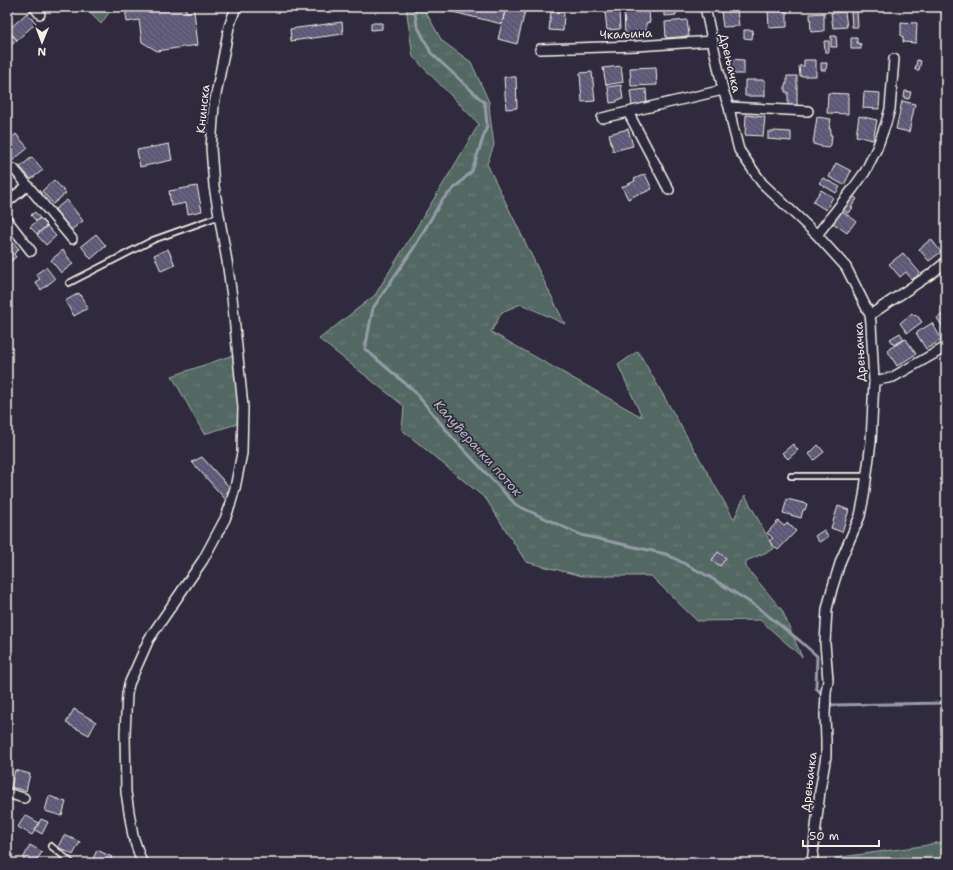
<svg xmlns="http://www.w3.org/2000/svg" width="953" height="870" viewBox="0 0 953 870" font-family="'Shantell Sans',sans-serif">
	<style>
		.grass { fill: url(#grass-tufts); stroke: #a3aca6 }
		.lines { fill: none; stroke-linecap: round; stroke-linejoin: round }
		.stream { stroke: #959ca8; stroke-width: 3 }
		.building { fill: url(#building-back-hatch); stroke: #f4f1e8 }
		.lane-casing { stroke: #f4f1e8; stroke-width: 8 }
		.street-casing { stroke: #f4f1e8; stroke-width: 12 }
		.lane { stroke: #2f2a3d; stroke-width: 4.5 }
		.street { stroke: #2f2a3d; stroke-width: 9 }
		.labels { text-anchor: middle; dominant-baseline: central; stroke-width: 3.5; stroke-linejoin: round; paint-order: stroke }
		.street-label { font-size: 12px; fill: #f4f1e8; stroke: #2f2a3d }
		.water-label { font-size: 13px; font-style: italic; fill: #b5b8be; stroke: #2f2a3d }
	</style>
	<defs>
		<pattern id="grass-tufts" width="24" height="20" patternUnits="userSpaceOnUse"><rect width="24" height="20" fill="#526863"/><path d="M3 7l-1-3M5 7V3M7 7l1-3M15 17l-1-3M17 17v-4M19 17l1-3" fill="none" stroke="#6c7e79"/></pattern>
		<pattern id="building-back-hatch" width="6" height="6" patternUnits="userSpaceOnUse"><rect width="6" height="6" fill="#5c5876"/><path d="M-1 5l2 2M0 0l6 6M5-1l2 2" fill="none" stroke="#74708a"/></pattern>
	</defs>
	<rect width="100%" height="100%" fill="#2f2a3d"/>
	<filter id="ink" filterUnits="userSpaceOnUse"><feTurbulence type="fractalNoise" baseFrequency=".025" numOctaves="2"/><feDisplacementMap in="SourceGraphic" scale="8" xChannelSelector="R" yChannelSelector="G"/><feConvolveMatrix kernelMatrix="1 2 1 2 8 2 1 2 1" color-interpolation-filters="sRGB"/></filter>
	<g filter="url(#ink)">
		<path class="grass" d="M84 7H113L101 24Z
			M406 7H423L442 41 471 62 489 102 490 115 494 145 487 164 565 324 521 304 502 312 491 332 642 417 618 365 638 351 734 519 745 495 774 549 746 561V567L782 610 802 657 760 620 697 621 651 576H582L526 562 486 499 402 430 404 406 319 339 375 295 451 171 479 124 413 57Z
			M233 355 238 406 237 424 204 434 172 376Z
			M946 841V863H812V861L922 846Z"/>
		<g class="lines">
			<path class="stream" d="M414 7 417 25 431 53 485 103 487 126 472 171 442 200 415 246 373 308 365 349 414 391 453 438 516 505 581 535 666 554 708 576 756 606 800 641 817 656 816 688 824 696
				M828 700 832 705 946 703"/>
		</g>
		<path class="building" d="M7 7H17L7 17Z
			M125 7H186V12L194 11 198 45 157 51 142 42 139 20 127 22Z
			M437 7H506L502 24 436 8Z
			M506 7H526L517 44 498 39Z
			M624 7H636V8H645V11H649L650 22 646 23V37L625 38Z
			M664 7H676V15L664 16Z
			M737 10 739 26 723 27 721 12Z
			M605 11H619L620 29 607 30Z
			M768 11H787V27L769 28Z
			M851 11H857L858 27H852Z
			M551 12H564L563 31 549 30Z
			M845 12 847 27 833 28 831 13Z
			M27 13 36 23 17 40 8 30Z
			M824 13V31L811 32 810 14Z
			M687 20 689 36 666 38 665 22Z
			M342 22 343 34 291 41 290 29Z
			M901 22 917 23 916 43 903 42V37L901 36Z
			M371 23H382V29L371 30Z
			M8 30 17 40 7 49V31Z
			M744 30H753L752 39 744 38Z
			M831 36H836L837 47H831Z
			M851 38H857V43L861 44V49H851Z
			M824 41H829V52H825Z
			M729 59 744 60V74H729Z
			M804 60H816V76H800L799 66H804Z
			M917 60 921 61 919 70H915Z
			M821 63H827L826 70H821Z
			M621 66 623 82 606 85 603 68Z
			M656 67 657 85 631 86 630 68Z
			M592 72 595 101 582 102 580 73Z
			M787 76H797V108H788V92H785V84H787Z
			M504 77H516L517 108 506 109Z
			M745 80H765V96H745Z
			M621 85 623 99 617 100V102L610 103 608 87Z
			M646 89 647 105 632 106 630 91Z
			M905 91 911 92 909 99 904 98Z
			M864 92 880 93 879 109 863 108Z
			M828 93 848 94V114L827 113Z
			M902 101 915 104 909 132 896 129Z
			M746 115 765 117 763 136 745 135Z
			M859 116 877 120 873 140 856 136Z
			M817 117 831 119 829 129H831L830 135H832L831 145 828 148 821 147V146L813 144Z
			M628 129 633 146 613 151 609 134Z
			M774 131 791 132V141L768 139V132H774Z
			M16 134 28 148 12 161 7 155V142Z
			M169 144 172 160 140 167 137 150Z
			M32 157 43 170 31 179 20 167Z
			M836 163 851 171 844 185 829 177Z
			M645 174 652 189 641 194 640 193 628 199 622 187 635 181 634 179Z
			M823 178 840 187 836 193 819 183Z
			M54 180 66 193 53 204 42 191Z
			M197 186 202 211 188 214 186 203 171 206 169 191Z
			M821 190 833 197 826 210 813 202Z
			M853 196 857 199 851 207 853 208 848 213 842 209Z
			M67 200 83 221 71 230 55 209Z
			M842 211 856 221 847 233 833 223Z
			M35 212 40 218 36 221 31 215Z
			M40 218 47 225 37 234 30 227Z
			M47 226 56 236 46 245 37 235Z
			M96 234 106 246 91 259 81 246Z
			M931 239 941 252 929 261 919 249Z
			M13 242 19 249 14 254 16 257 10 262 7 258V247Z
			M168 249 175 265 161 271 154 255Z
			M63 250 73 264 61 273 51 260Z
			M903 253 920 273 912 280 906 272 900 277 889 264Z
			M46 267 55 279 41 290 35 282 40 279 36 274Z
			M79 293 88 308 74 316 65 301Z
			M946 312V332L937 318Z
			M912 313 914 316 916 314 922 322 907 333 900 323Z
			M932 323 942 340 926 349 916 333Z
			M900 333 904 339 894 345 890 339Z
			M906 339 916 354 897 366 887 350Z
			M793 444 798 450 788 459 782 453Z
			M818 445 824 452 814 460 809 454Z
			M202 457 231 489 226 493 230 497 226 500 192 462Z
			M787 499 807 504 805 510H803L801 518 783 513Z
			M838 506 849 510 842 532 831 528Z
			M778 521 784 526 788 523 796 531 778 550 769 541 773 538 767 533Z
			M824 530 828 537 819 542 815 536Z
			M718 552 726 558 720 566 712 560Z
			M74 709 96 722 89 735 66 723Z
			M15 770 30 774 26 791 11 787Z
			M49 796 66 802 62 816 45 811Z
			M25 815 39 823 32 835 18 827Z
			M41 819 48 822 42 834 35 830Z
			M64 835 80 842 73 855 58 847Z
			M30 845 42 852 35 863H30L23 859Z
			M97 850 112 857 109 863H91Z"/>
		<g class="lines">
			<defs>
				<path id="lane" d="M69 283 153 240 220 216
					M791 476H867
					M51 846 72 863"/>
				<path id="street" d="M34 7 40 14
					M705 7 723 90 729 107 733 127 739 150 762 183 817 235 846 267 870 315 871 323 874 381 871 442 864 496 860 516 841 560 832 589 827 609 825 643 828 680 826 692 825 715 826 740V756L820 791 812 863
					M540 49 637 46 713 41
					M729 107 808 111
					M628 112 669 190
					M602 118 723 90
					M14 169 72 239
					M7 202 27 186
					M7 220 31 251
					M817 235 852 190 865 172 877 148 886 123 890 109 894 59
					M870 315 931 274 946 262
					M874 381 893 377 946 347
					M7 793 24 798
					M142 863 133 836 129 812 126 792 125 733 127 694 129 684 149 639 203 560 225 519 230 506 235 488 242 453 243 407 232 297 227 261 214 186 211 148 214 105 229 27 236 7"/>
			</defs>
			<use href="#lane" class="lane-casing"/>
			<use href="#street" class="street-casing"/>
			<use href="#lane" class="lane"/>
			<use href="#street" class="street"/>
		</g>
	</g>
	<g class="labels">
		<g class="street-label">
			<text transform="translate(626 34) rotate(-2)">Чкаљина</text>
			<text transform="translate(730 63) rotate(77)">Дрењачка</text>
			<text transform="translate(203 109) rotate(-84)">Книнска</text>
			<text transform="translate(860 352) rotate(-93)">Дрењачка</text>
			<text transform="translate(809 782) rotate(-83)">Дрењачка</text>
		</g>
		<g class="water-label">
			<text transform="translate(478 448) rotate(48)">Калуђерачки поток</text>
		</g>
	</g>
	<rect width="953" height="870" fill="none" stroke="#2f2a3d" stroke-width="24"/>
	<rect x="12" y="12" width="929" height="846" fill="none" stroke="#f4f1e8" stroke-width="1.5" filter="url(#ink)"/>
	<g transform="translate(42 42) rotate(181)" stroke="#2f2a3d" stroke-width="3" paint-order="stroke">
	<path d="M0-3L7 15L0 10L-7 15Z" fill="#f4f1e8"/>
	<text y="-6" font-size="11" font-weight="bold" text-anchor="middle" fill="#f4f1e8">N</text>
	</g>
	<path d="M803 840v6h76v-6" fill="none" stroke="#f4f1e8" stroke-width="2"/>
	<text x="809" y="840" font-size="12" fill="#f4f1e8" stroke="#2f2a3d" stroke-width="3" paint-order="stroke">50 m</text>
</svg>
